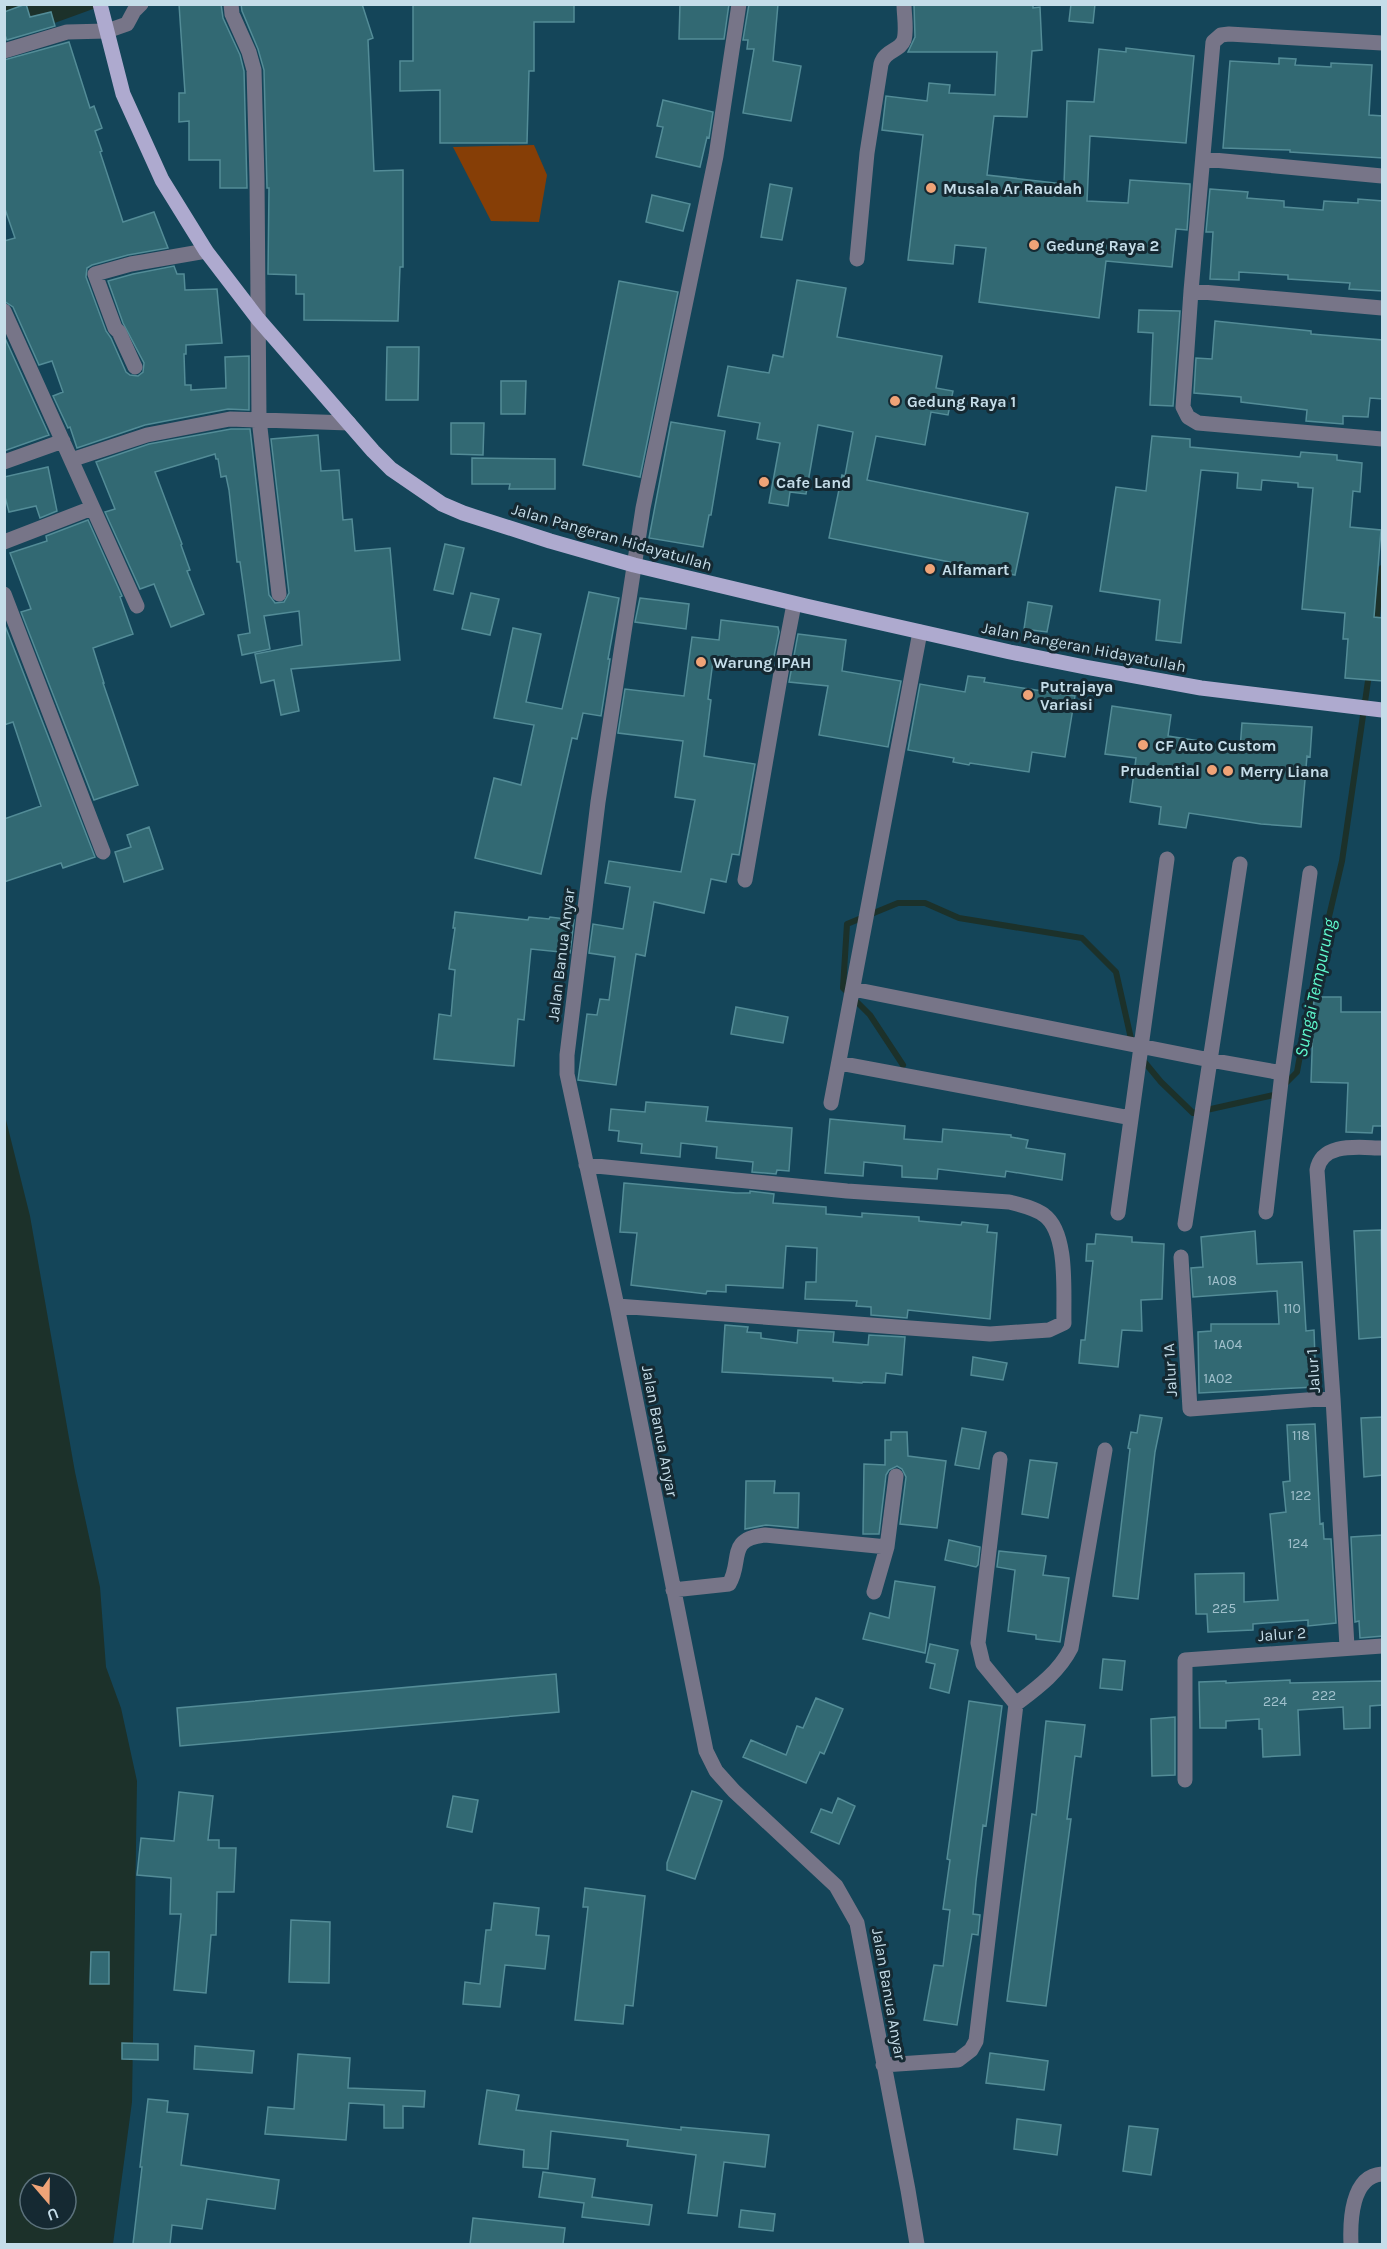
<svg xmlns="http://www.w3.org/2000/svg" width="1387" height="2249" viewBox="0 0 1387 2249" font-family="Karla,sans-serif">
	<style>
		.green { fill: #863e06 }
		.water { fill: #1c312a; fill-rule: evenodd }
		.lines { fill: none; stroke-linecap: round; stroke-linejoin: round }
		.stream { stroke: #1c312a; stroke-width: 6 }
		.building { fill: #326973; stroke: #538c97; stroke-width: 1.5 }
		.minor { stroke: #777588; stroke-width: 15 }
		.major { stroke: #aeaacf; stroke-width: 15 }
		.poi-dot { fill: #efa377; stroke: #152932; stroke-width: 2 }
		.labels { text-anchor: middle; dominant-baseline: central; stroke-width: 6; stroke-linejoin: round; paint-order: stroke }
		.number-label { font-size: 14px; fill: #a0c0cc }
		.poi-label { font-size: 16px; font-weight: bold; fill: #c5dde9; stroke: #152932; text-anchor: start }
		.street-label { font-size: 16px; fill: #c5dde9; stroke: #152932 }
		.water-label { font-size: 18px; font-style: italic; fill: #5ef8cc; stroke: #152932 }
	</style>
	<rect width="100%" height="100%" fill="#144559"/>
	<path class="green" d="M534 145 547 175 539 222 491 221 453 147Z"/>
	<path class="water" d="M5 5H104L5 41Z
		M4 1112 30 1216 75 1472 100 1587 106 1667 121 1708 137 1781 132 2102 113 2244H5ZM30 2183H66V2219H30Z"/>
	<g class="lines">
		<path class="stream" d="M1376 625 1382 568
			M1142 1059 1161 1082 1193 1113 1274 1095 1297 1072 1313 985 1342 861 1369 674
			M903 1065 870 1015 843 988 847 924 898 903H925L959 918 1082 938 1116 972 1132 1043"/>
	</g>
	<path class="building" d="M26 4 30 17 51 12 55 26 7 40 4 33V12Z
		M179 4H221L223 18 240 55 244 71 247 188H220V160H189V121L179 122V93H185Z
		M241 4H362L373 38 368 40 374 171 403 170V267H400L398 321 304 320V294H296V275L268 274 269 188H267L264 70 258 49 242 11Z
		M413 4H574V22H534V71H529L527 143H440V90L400 91V61H413Z
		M680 4H729L724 39H679Z
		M749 4H778L773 61 801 66 791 121 743 113 754 49H747L748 40H743Z
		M1005 4H1033V8L1040 7 1042 50 1032 51 1027 117 994 116 987 175 1064 184 1067 101 1094 102 1099 49 1126 52V48L1194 56 1186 143 1090 136 1087 201 1128 203 1130 180 1190 184V187L1187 230 1176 229 1172 267 1106 261 1099 318 979 302 986 248 955 245 953 264 908 260 923 135 882 130 886 96 927 101 929 83 950 85 949 93 995 95 997 52H908L915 37 914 5Z
		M1071 4H1095L1093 23 1069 21Z
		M69 42 90 108 94 106 102 128 95 131 102 151 100 152 123 222 154 212 168 248 128 255 92 265 87 268 86 277 106 331 111 338 126 372 130 375 138 376 143 372 144 363 123 323 108 281 133 274 174 266 177 274H184L185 290 217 289 222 343 186 345V354H184L185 385H191V390L226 388 225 357 249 356V410L228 409 145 425 77 448 70 427 68 428 53 396 63 392 52 361 39 365 13 307 4 301V241L15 238 4 206V60Z
		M1279 58 1296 59 1295 65 1331 67V63L1372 65 1369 115 1383 116V158L1290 152V150L1223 148 1230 61 1279 64Z
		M663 100 713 112 709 138 707 137 700 167 656 157 663 127 657 126Z
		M770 184 792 188 782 240 761 237Z
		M1210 189 1248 192 1247 198 1284 201V207L1323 210 1324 201 1358 203V199L1383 201V291L1349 289 1350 283 1288 279V275L1239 272V280L1210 279 1213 232H1206Z
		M652 195 690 204 683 231 646 222Z
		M797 280 846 288 837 337 942 356 936 388 953 391 948 415 931 412 925 445 876 436 867 480 1028 513 1015 575 829 538 842 475 845 476 853 432 818 425 806 494 790 492 788 506 769 503 780 443 757 439 760 423 718 416 728 366 769 373 773 355 783 357Z
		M619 281 678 292 640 477 583 465Z
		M1139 310 1180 311 1173 406 1150 405 1153 333 1138 332Z
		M1215 321 1311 331V334L1383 340V399L1370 398 1368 417 1343 416V424L1306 421 1307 410 1241 402V397L1194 393 1196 358 1212 359Z
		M4 336 49 435 4 451Z
		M387 347H419L418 400H386Z
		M501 381H526L525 414H501Z
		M671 422 725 431 711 515H709L703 547 649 538Z
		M451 423H484L483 455 451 454Z
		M231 429H250L269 595 275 603 284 602 289 593 271 439 318 435 321 471 339 470 343 520 352 519 355 551 390 548 400 660 291 669 299 711 281 715 274 680 261 683 255 654 302 645 299 611 264 616 270 649 242 655 238 635 250 633 240 562H237L229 490 226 476 221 477 218 459H216L215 454 155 472 182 544 181 545 190 570 187 571 204 614 171 627 154 584 140 589 105 512 115 509 96 462 149 444Z
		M1152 436 1190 439V447L1300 457 1301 452 1337 455V460L1362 463 1360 492 1353 491 1350 527 1381 530 1374 617 1383 618V681L1345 678 1348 639H1343L1345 613 1302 609 1313 488 1298 487V483L1262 480 1261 490 1237 488 1238 473 1201 470 1181 643 1156 640 1160 600 1100 591 1116 487 1146 491Z
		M472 458 555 459V489H509L510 484H472Z
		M48 467 57 511 40 518 36 506 9 512 4 493V477Z
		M88 520 122 596 120 597 133 634 93 648 104 683H103L138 785 94 800 21 612 31 609 10 553 47 541 46 536Z
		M445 544 464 548 453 594 434 590Z
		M589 592 619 598 608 659H610L601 716 583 713 577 739 572 738 541 874 475 858 494 778 521 785 534 725 494 718 513 628 541 634 526 702 562 709Z
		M471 593 499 599 490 635 462 629Z
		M640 598 689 604 686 629 635 622Z
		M1028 602 1052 606 1047 632 1024 629Z
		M721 620 778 627 779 632 771 671 713 661 708 699 711 700 704 756 755 764 739 855 732 854 726 882 711 879 704 913 654 902 645 956 636 954 616 1085 578 1080 587 1014 597 1015 600 999 609 1000 615 957 589 953 593 924 623 929 630 887 605 883 609 861 681 872 695 800 675 797 683 741 618 733 625 689 684 696 692 637 719 640Z
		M4 623 95 857 63 868 61 863 4 882V819L41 806 13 722 4 725Z
		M798 634 846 640 842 671 901 681 888 747 819 735 828 686 789 682Z
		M968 676 985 678 984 682 1075 696 1065 757 1032 752 1029 772 970 763 969 765 953 762 954 758 908 750 920 684 965 692Z
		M1112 706 1171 715 1168 736 1199 741V743L1240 749 1242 723 1312 727 1310 757 1307 756 1301 827 1261 824 1189 813 1186 828 1159 824 1161 807 1130 802 1136 758 1105 754Z
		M149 827 163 869 124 882 115 852 131 847 127 835Z
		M455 912 528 920 529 917 549 919 550 917 574 920 570 953 531 949 524 1020 518 1019 514 1066 434 1059 439 1014 451 1016 455 970 449 969 455 928H453Z
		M1314 997H1341V1012H1383V1126H1373L1372 1133 1346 1132 1348 1083 1311 1082Z
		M736 1007 788 1017 783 1043 731 1034Z
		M646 1102 708 1107 706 1121 792 1128 789 1171 777 1170 776 1174 752 1172 753 1162 716 1158 717 1147 681 1143 680 1157 641 1153 642 1144 618 1141 619 1131 609 1130 611 1109 645 1112Z
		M830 1119 905 1126 904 1139 942 1142 943 1129 1011 1135V1137L1028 1140 1026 1148 1065 1154 1062 1180 1006 1171 1005 1177 938 1169 937 1179 902 1177V1166L864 1162 863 1176 825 1173Z
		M624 1183 736 1193H750V1191L774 1194 773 1203 826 1207V1214L862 1217V1213L919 1217V1221L961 1225 962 1222 988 1225 987 1232 997 1233 990 1319 908 1310 907 1318 871 1315V1307L856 1306 857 1301 805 1299 806 1282H816L817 1248 786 1246 783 1288 726 1285V1292L707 1291 706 1294 631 1285 637 1233 620 1232Z
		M1381 1230 1383 1337 1359 1339 1354 1231Z
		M1255 1231 1257 1264 1302 1262 1306 1331 1314 1330 1316 1387 1199 1393 1198 1332 1211 1331V1324H1279L1277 1291 1193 1297 1191 1268 1203 1267 1201 1237Z
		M1096 1234 1132 1237V1242L1164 1244 1162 1299 1141 1300 1142 1331 1122 1330 1118 1367 1079 1363 1081 1340H1085L1093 1261H1086L1087 1244H1095Z
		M725 1325 748 1327 747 1332 761 1333V1338L797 1343 798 1330 834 1332 833 1342 868 1345 869 1335 905 1337 902 1375 886 1373 885 1383 863 1382 862 1383 833 1381V1378L722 1372Z
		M973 1357 1007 1363 1003 1380 971 1375Z
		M1140 1415 1162 1418 1155 1452 1138 1599 1113 1596 1130 1449 1128 1448 1131 1432 1137 1433Z
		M1383 1417V1475L1364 1477 1361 1418Z
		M1315 1424 1320 1524 1323 1523 1324 1539H1331L1336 1623 1308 1626V1620L1253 1624V1630L1208 1632 1207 1614H1196L1195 1574 1244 1573V1602L1278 1600 1270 1514 1286 1512 1283 1482 1290 1481 1287 1425Z
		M962 1428 986 1432 979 1469 955 1465Z
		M891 1432H907L908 1456 946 1461 937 1528 900 1524 906 1477 902 1469 897 1466 889 1470 886 1475 879 1534H863L864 1464 885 1465V1440H891Z
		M1030 1460 1057 1463 1048 1518 1022 1514Z
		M746 1481H775L774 1493H799L798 1528 766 1525 745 1529Z
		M1383 1535V1636L1360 1638 1359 1621 1355 1622 1351 1537Z
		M949 1540 980 1547 978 1565 976 1567 945 1560Z
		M999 1551 1046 1556 1043 1575 1069 1578 1060 1642 1036 1639V1635L1008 1631 1015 1570 997 1567Z
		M895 1581 935 1587 925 1653 863 1639 870 1613 889 1618Z
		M930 1644 958 1650 949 1693 930 1688 935 1664 926 1662Z
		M1103 1659 1125 1661 1122 1690 1100 1688Z
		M556 1674 559 1712 180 1746 177 1708Z
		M1290 1680V1683L1383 1681V1705L1370 1706V1728L1344 1729 1343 1707 1298 1710 1300 1755 1263 1757 1262 1729H1259V1719L1226 1721V1728H1200L1199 1682 1226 1681V1683Z
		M816 1698 843 1709 824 1754 820 1752 806 1783 743 1757 751 1740 786 1755 797 1726 803 1728Z
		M969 1701 1002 1706 986 1826 983 1825 976 1881 973 1914 980 1915 978 1935 972 1934 957 2025 924 2020 934 1965 943 1966 950 1910 943 1909 950 1860 947 1859Z
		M1175 1717V1775L1152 1776 1151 1719Z
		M1046 1721 1085 1725 1081 1757 1075 1756 1067 1819H1071L1046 2006 1007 2001 1032 1814 1036 1815Z
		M692 1791 722 1801 695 1879 667 1870V1863Z
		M179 1792 213 1796 208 1840H219V1848H236L234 1892H217L216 1935H211L206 1993 174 1990 181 1914H170L171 1878 137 1875 141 1838 174 1841Z
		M453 1796 478 1800 472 1832 447 1827Z
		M838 1798 855 1806 839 1844 811 1832 821 1809 832 1813Z
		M585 1888 645 1896 633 2006 625 2005 623 2024 575 2020 588 1907H583Z
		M494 1903 539 1908 536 1935 549 1936 545 1969 505 1965 500 2007 463 2004 465 1982 480 1984 486 1930H491Z
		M291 1920 330 1922 329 1983 289 1982Z
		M91 1952H109V1984H90Z
		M122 2043 158 2044V2060L122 2059Z
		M195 2046 254 2051 252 2073 194 2069Z
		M990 2053 1048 2061 1044 2090 986 2083Z
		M298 2054 350 2058 348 2088 425 2091 424 2107 403 2106V2128H384V2105L349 2103 346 2140 265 2134 268 2107 294 2109Z
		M487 2090 519 2095 516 2110 681 2130V2127L769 2135 765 2167 724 2162 717 2216 688 2213 696 2155 627 2146 628 2140 551 2131 548 2169 523 2167 524 2150 479 2144Z
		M148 2099 168 2101 167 2112 188 2114 181 2165 279 2180 275 2209 207 2199 202 2229 172 2225 170 2244H133L142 2167H140Z
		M1017 2119 1061 2125 1057 2155 1014 2149Z
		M1129 2126 1158 2129 1151 2175 1123 2171Z
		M543 2172 595 2179 592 2197 652 2205 649 2225 582 2217 584 2203 539 2197Z
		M741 2210 775 2214 773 2231 739 2227Z
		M473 2218 565 2228 563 2244H470Z"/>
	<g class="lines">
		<path class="minor" d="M231 4 232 14 249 52 254 70 257 179 259 419 279 594
			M739 4 716 156 643 508 598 802 567 1055V1074L617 1306 706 1751 716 1771 734 1791 836 1886 857 1923 908 2190 917 2244
			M1382 43 1229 34 1221 35 1213 42 1191 291 1183 407 1188 417 1198 423 1382 439
			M4 51 67 32 107 31 127 24 134 11 141 4
			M1203 159 1382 176
			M857 259 867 153 881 64C885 50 900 51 904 40 907 30 904 15 904 4
			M1191 291 1382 308
			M4 311 137 606
			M135 367 119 332 115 328 95 274 131 264 206 251
			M71 460 147 435 230 419 349 423
			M4 462 63 441
			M4 542 92 508
			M4 594 103 852
			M745 880 783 661 794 604
			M853 989 1210 1060 1282 1073
			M839 1063 1131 1118
			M831 1103 920 632
			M586 1165 847 1191 1009 1202C1021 1205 1035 1208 1044 1215 1069 1233 1063 1295 1064 1323L1049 1330 990 1334 617 1306
			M1266 1212 1282 1073 1310 873
			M1118 1213 1167 859
			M1185 1224 1240 864
			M1181 1257 1190 1409 1333 1398
			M1000 1459 978 1643 983 1664 1016 1704
			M673 1590 729 1584C743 1561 726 1539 765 1535L887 1547
			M874 1592 887 1547 896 1476
			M1347 1647 1333 1398 1317 1170C1322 1141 1361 1148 1382 1148
			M1185 1780V1660L1382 1646
			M883 2065 958 2060 971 2050 976 2041 1016 1704C1037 1688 1059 1672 1071 1648L1105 1450
			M1351 2244C1350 2222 1351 2176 1382 2174"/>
		<path class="major" d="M100 4 123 94 162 180 206 251 258 319 373 451 391 469 442 504 463 513 550 541 634 565 806 606 1010 652 1085 667 1201 688 1382 710"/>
	</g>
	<g class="poi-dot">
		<circle cx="931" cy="188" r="6"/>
		<circle cx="1034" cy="245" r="6"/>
		<circle cx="895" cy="401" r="6"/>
		<circle cx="764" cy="482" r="6"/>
		<circle cx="930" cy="569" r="6"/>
		<circle cx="701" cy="662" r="6"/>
		<circle cx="1028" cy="695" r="6"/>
		<circle cx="1143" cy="745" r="6"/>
		<circle cx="1212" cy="770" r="6"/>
		<circle cx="1228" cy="771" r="6"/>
	</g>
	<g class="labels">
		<g class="number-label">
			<text x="1222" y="1280">1A08</text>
			<text x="1292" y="1308">110</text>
			<text x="1228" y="1344">1A04</text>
			<text x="1218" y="1378">1A02</text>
			<text x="1301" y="1435">118</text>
			<text x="1301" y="1495">122</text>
			<text x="1298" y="1543">124</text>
			<text x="1224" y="1608">225</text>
			<text x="1324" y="1695">222</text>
			<text x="1275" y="1701">224</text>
		</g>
		<g class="poi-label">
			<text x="943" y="188">Musala Ar Raudah</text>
			<text x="1046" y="245">Gedung Raya 2</text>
			<text x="907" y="401">Gedung Raya 1</text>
			<text x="776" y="482">Cafe Land</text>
			<text x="942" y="569">Alfamart</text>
			<text x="713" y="662">Warung IPAH</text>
			<text x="1040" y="686">Putrajaya<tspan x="1040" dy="18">Variasi</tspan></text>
			<text x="1155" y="745">CF Auto Custom</text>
			<text x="1200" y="770" text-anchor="end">Prudential</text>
			<text x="1240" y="771">Merry Liana</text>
		</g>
		<g class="street-label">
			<text transform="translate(612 537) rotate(16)">Jalan Pangeran Hidayatullah</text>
			<text transform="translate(1084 647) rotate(11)">Jalan Pangeran Hidayatullah</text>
			<text transform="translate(561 955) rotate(-83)">Jalan Banua Anyar</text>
			<text transform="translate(1170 1370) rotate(-93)">Jalur 1A</text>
			<text transform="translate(1313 1371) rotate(-94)">Jalur 1</text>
			<text transform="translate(660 1431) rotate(79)">Jalan Banua Anyar</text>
			<text transform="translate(1282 1634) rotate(-4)">Jalur 2</text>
			<text transform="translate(889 1994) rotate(80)">Jalan Banua Anyar</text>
		</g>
		<g class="water-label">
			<text transform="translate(1315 988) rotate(-78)">Sungai Tempurung</text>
		</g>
	</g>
	<rect width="1387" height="2249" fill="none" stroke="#c5dde9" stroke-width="12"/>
	<g transform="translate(48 2201) rotate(160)"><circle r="28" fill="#152932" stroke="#5b717b" stroke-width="1.5"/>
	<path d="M0-4.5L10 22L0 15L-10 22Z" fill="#efa377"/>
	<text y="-9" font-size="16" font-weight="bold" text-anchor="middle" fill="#c5dde9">U</text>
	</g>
</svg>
